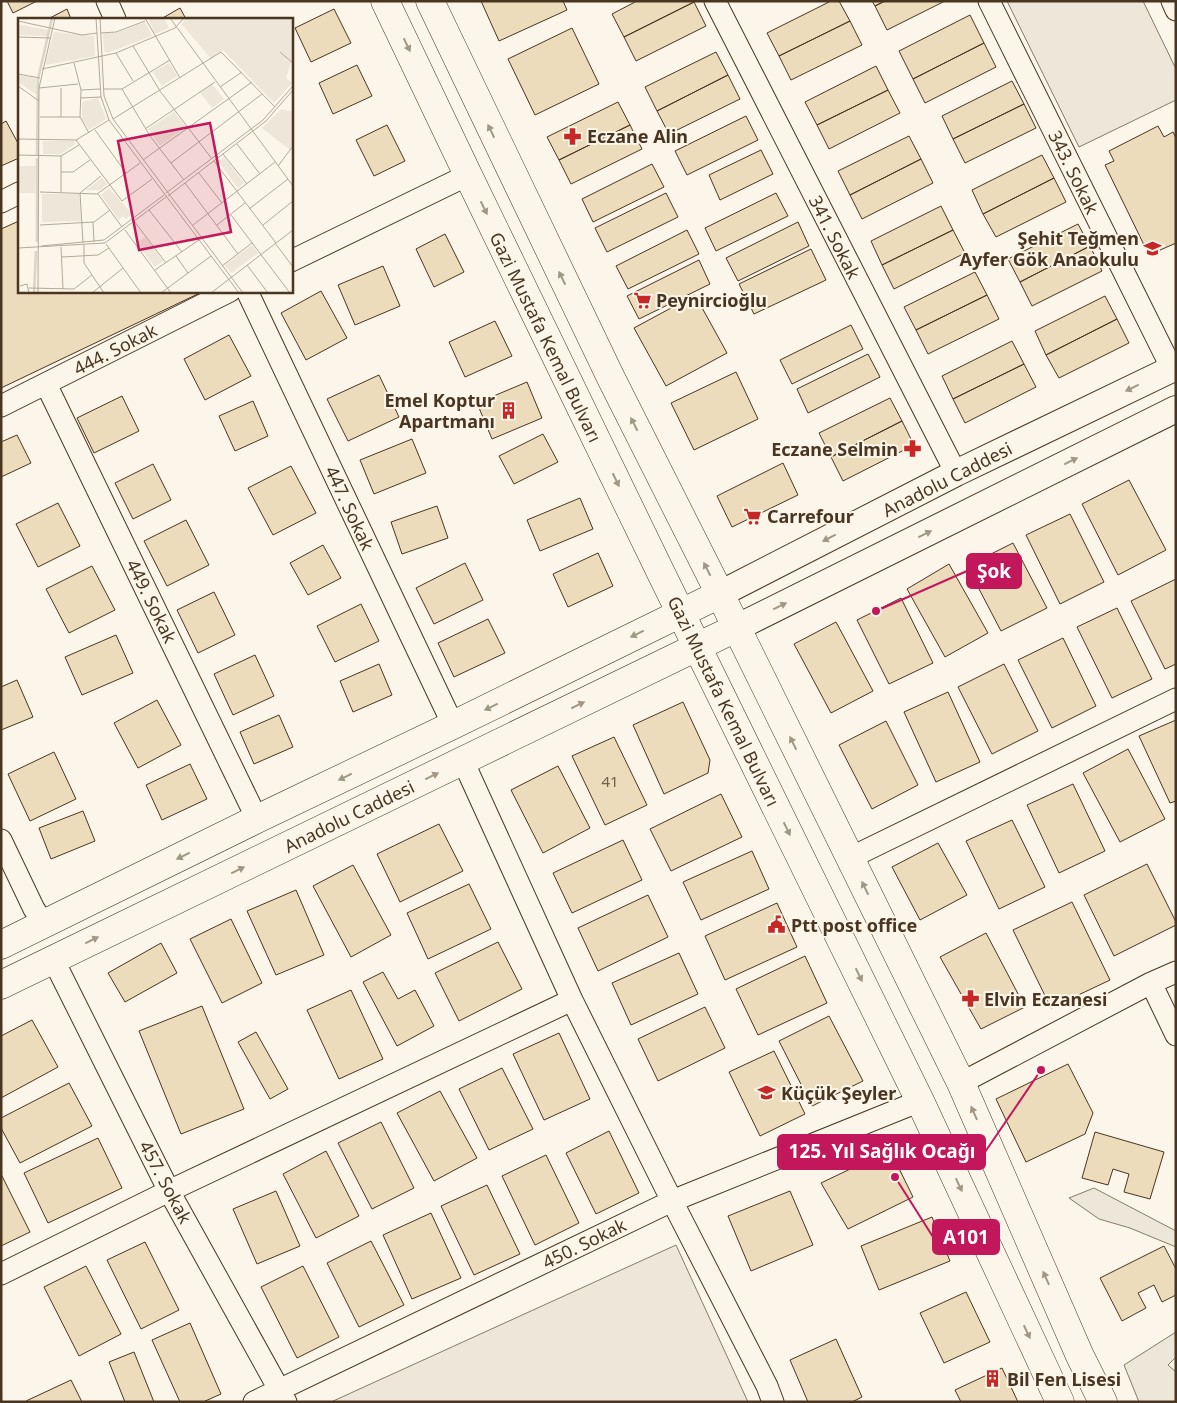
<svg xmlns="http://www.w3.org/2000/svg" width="1177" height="1403" viewBox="0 0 1177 1403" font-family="'Noto Sans',sans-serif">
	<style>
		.green { fill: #ede6d9; stroke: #887966 }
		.parking { fill: #ede7d9; stroke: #887966 }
		.building { fill: #ecdcbc; stroke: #4a3520 }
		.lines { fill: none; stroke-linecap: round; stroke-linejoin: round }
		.minor-casing { stroke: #4a3520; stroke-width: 23 }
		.tertiary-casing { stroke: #4a3520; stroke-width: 28 }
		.secondary-casing { stroke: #4a3520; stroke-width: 29 }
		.primary-casing { stroke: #4a3520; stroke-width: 29 }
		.minor { stroke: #fbf6e9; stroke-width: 21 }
		.tertiary { stroke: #fbf6e9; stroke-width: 26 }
		.secondary { stroke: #fbf6e9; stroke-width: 28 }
		.primary { stroke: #fbf6e9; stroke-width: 28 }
		.oneway { fill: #a29684 }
		.labels { text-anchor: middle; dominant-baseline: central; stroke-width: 4; stroke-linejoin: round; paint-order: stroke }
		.number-label { font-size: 15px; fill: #725f47 }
		.poi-label { font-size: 18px; font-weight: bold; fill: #4a3520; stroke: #fbf6e9; text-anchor: start }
		.street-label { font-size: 18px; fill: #4a3520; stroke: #fbf6e9 }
		.inset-river { fill: none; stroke: #dcd4c6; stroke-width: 2.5 }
		.inset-road { fill: none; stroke: #b4a999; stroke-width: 1 }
		.view { fill: #c2185b; fill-opacity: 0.15; stroke: #c2185b; stroke-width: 2.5 }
		.inset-edge { fill: none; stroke: #4a3520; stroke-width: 2.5 }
		.leader { fill: none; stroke: #c2185b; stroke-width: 2 }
		.callout-dot { fill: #c2185b; stroke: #fbf6e9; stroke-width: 2 }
		.callout { fill: #c2185b; stroke: #c2185b; stroke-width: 2 }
		.callout-label { font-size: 19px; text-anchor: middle; font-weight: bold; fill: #fff }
	</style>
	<rect width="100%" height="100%" fill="#fbf6e9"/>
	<path class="green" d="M1007 1H1143L1176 69V100L1079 147Z
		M676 1245 748 1402H331Z"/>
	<path class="parking" d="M1094 1188 1176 1231V1247L1130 1228 1099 1219 1069 1198Z
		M1176 1332V1357L1168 1365 1176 1372V1402H1139L1124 1365Z"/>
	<path class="building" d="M7 1H37L13 13Z
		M481 1H563L567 10 499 41Z
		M637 1H694V2L624 37 612 14Z
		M831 1H839L850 21 779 56 767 33Z
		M872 1H885L875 6Z
		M885 1H945L887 30 875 6Z
		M694 2 706 26 636 61 624 37Z
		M180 8 186 19H161Z
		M67 9 71 19H48Z
		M334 9 351 43 311 62 295 28Z
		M970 15 984 43 913 79 899 51Z
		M850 21 862 45 791 80 779 56Z
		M572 28 599 84 535 115 508 59Z
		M984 43 996 67 925 103 913 79Z
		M716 52 728 75 657 111 645 87Z
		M357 65 372 96 333 114 319 83Z
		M876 66 888 90 817 125 805 102Z
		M728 75 740 99 669 134 657 111Z
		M1012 81 1024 104 953 139 942 116Z
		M888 90 900 113 829 149 817 125Z
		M618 102 630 125 559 160 547 137Z
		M1024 104 1036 128 965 163 953 139Z
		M746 116 758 140 687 175 675 151Z
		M6 121 19 145V158L1 166V124Z
		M387 125 405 161 374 176 356 140Z
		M630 125 642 149 571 184 559 160Z
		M1158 126 1164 137 1173 132 1176 138V243L1158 251 1153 241 1144 245 1105 165 1114 161 1109 151Z
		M909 136 921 159 850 195 838 171Z
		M761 150 773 174 720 200 709 175Z
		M1042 155 1054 178 983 214 972 190Z
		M921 159 933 183 862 219 850 195Z
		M652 164 664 187 593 222 582 199Z
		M1054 178 1066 202 996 237 983 214Z
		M666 193 678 217 607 252 595 228Z
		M776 193 788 216 716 251 705 228Z
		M941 206 953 230 882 265 871 241Z
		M19 221V291H204L1 388V229Z
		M798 222 809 246 738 281 726 258Z
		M1078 224 1090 246 1020 282 1008 259Z
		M687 230 699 254 628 289 616 266Z
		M953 230 965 253 894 289 882 265Z
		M445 234 464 272 434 287 416 249Z
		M1090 246 1102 271 1032 306 1020 282Z
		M811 249 826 280 754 314 739 284Z
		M699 260 710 284 639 319 627 296Z
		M383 266 400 306 355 325 338 285Z
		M975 272 987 295 916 330 904 307Z
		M321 291 347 338 306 360 281 313Z
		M695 295 727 353 666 386 634 328Z
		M987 295 999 319 928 354 916 330Z
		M1105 296 1117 319 1046 355 1035 331Z
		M1117 319 1129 343 1059 378 1046 355Z
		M495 321 512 356 465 377 449 342Z
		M851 325 863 349 792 384 780 360Z
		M229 335 251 376 205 400 184 359Z
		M1012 341 1024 364 953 399 942 376Z
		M868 354 880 377 808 413 797 389Z
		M1024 364 1036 387 965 423 953 399Z
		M736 372 758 419 694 450 671 403Z
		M379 375 399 417 348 441 327 399Z
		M527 382 542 418 492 439 477 403Z
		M122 396 139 431 94 453 77 418Z
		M890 398 902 421 831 457 819 433Z
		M253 401 268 436 235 451 219 416Z
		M902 421 914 445 843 481 831 457Z
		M543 434 558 462 514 484 499 456Z
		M17 435 31 463 1 477V442Z
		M412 439 426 473 374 494 360 460Z
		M783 463 798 495 732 527 717 496Z
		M153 464 171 500 133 519 115 483Z
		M291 466 316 513 273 535 248 488Z
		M1129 480 1166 550 1118 575 1082 504Z
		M580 498 593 529 540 551 527 520Z
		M58 503 80 546 38 567 16 524Z
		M437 506 448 538 402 554 391 522Z
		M1070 514 1104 582 1060 604 1026 535Z
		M186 520 209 565 167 586 144 541Z
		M1013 543 1047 608 1001 631 967 566Z
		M323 545 341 578 308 595 290 563Z
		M598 553 613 586 568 607 553 574Z
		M465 563 483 600 434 624 416 588Z
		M949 564 988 633 945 657 907 589Z
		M92 566 115 610 69 633 46 589Z
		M1176 579V664L1165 669 1131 601Z
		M214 592 235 635 198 653 177 610Z
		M901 598 933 663 889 684 857 620Z
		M361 604 379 641 335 662 317 626Z
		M1117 608 1152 679 1112 698 1077 627Z
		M488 619 505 653 454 677 438 643Z
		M836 622 873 691 831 713 794 644Z
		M116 635 133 673 82 695 65 657Z
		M1063 638 1096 706 1052 728 1018 660Z
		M255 655 274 696 233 715 214 674Z
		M379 664 392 695 353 712 340 681Z
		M1004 664 1038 731 992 754 958 687Z
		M17 680 33 717 1 730V687Z
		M948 692 980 762 936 782 904 712Z
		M157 700 181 745 138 768 114 723Z
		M683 702 710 760 708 773 664 794 633 725Z
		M279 715 293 747 254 764 240 732Z
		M1176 720V801L1170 803 1139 736Z
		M886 721 918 785 872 809 839 745Z
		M614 737 647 805 605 825 572 756Z
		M1128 749 1165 819 1120 842 1083 773Z
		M54 752 76 799 30 821 8 774Z
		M190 764 207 799 162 820 146 785Z
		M558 766 590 828 543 853 511 790Z
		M1073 784 1105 851 1059 873 1027 805Z
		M721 794 742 837 671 871 650 829Z
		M83 811 95 841 51 859 39 828Z
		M1012 820 1045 887 999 909 966 841Z
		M439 824 463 871 400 902 377 854Z
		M623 840 642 880 572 913 553 873Z
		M938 843 967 895 920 920 892 867Z
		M752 851 769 889 701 920 683 882Z
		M1147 864 1176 922V925L1114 956 1084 895Z
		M353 865 391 935 351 957 313 886Z
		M469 884 491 929 428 959 407 913Z
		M296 890 324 955 276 975 247 911Z
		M648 895 668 937 598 971 578 928Z
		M1072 902 1110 980 1051 1008 1013 930Z
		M777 903 797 947 725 980 705 936Z
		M231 919 262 983 222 1003 190 939Z
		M986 933 1025 1007 981 1029 940 957Z
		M498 942 522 989 459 1021 435 973Z
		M161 943 177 973 125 1002 108 973Z
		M679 953 698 994 631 1025 612 983Z
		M805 956 827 1003 758 1035 736 989Z
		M383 972 398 999 415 990 434 1026 397 1046 363 982Z
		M351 990 383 1059 339 1079 307 1010Z
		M202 1006 244 1109 181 1134 139 1031Z
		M705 1007 725 1048 658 1081 638 1039Z
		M829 1016 863 1081 812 1106 779 1041Z
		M32 1020 58 1067 1 1098V1036Z
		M256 1032 288 1089 270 1099 238 1042Z
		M559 1033 590 1099 544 1120 513 1054Z
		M774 1051 805 1114 760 1136 729 1072Z
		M1068 1064 1093 1113 1085 1134 1026 1162 996 1099Z
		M502 1068 533 1129 489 1150 459 1089Z
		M69 1083 92 1126 20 1163 1 1128V1118Z
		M440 1091 477 1158 434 1181 397 1113Z
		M381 1122 414 1188 372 1209 338 1143Z
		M609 1131 639 1193 596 1214 566 1153Z
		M1095 1132 1164 1152 1150 1199 1124 1192 1129 1174 1113 1169 1108 1185 1082 1178Z
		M98 1138 122 1188 48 1223 24 1173Z
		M890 1150 913 1197 848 1229 821 1183Z
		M326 1151 359 1216 316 1238 283 1174Z
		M546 1155 579 1223 535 1245 502 1176Z
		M1 1174 30 1232 1 1246Z
		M487 1185 520 1254 474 1275 441 1206Z
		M276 1191 300 1246 257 1264 233 1209Z
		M790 1191 813 1245 751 1271 728 1216Z
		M431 1213 461 1278 412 1299 383 1235Z
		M932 1217 950 1261 879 1290 861 1246Z
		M371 1241 404 1305 359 1327 327 1263Z
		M145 1242 179 1310 141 1329 107 1260Z
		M1164 1246 1176 1269V1295L1162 1302 1154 1285 1138 1293 1146 1308 1122 1321 1100 1278Z
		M86 1266 121 1334 79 1356 44 1287Z
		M303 1266 339 1337 297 1358 261 1287Z
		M966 1292 990 1342 944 1363 920 1313Z
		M190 1323 221 1394 203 1402H180L152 1340Z
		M836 1339 862 1397 852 1402H808L790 1360Z
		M134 1352 154 1402H125L109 1362Z
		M1002 1368 1018 1402H961L955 1390Z
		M71 1380 82 1402H26V1401Z"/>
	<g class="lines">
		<defs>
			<path id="minor" d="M107 1 115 19
				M715 1 956 473
				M989 1 1172 369
				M1172 1 1176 10
				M1 202 19 193
				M291 261 468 175
				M247 291 453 725
				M46 384 257 819
				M1 406 230 291
				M463 761 572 1000 672 1201 767 1386 773 1402
				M1 840 34 909 44 924
				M850 858 1176 699
				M53 959 169 1191 286 1402
				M1151 983 1176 1035
				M961 1083 1151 983 1176 972
				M1 1274 169 1191 572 1000
				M254 1402 672 1201 920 1101"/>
			<path id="tertiary" d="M720 594 956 473 1176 367
				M736 628 1176 409"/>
			<path id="secondary" d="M1 945 257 819 453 725 720 594
				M1 985 736 628"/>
			<path id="primary" d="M385 1 468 175 661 573 920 1101 1060 1402
				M430 1 611 378 720 594 961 1083 1080 1356 1103 1402"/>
		</defs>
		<use href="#minor" class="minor-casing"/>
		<use href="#tertiary" class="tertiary-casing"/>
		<use href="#secondary" class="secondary-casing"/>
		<use href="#primary" class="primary-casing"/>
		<use href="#minor" class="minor"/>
		<use href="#tertiary" class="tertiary"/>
		<use href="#secondary" class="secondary"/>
		<use href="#primary" class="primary"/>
	</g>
	<defs><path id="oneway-solid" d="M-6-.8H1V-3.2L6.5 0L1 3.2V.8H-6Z" transform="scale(1.25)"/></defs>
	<g class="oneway">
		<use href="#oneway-solid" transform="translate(407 45) rotate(64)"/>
		<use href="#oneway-solid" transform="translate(491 131) rotate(-116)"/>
		<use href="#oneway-solid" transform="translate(484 208) rotate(64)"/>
		<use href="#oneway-solid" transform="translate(562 278) rotate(-116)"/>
		<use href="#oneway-solid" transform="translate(1132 388) rotate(154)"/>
		<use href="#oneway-solid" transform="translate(634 424) rotate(-117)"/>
		<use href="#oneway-solid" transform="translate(1071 461) rotate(-26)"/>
		<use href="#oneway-solid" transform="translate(616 480) rotate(64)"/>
		<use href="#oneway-solid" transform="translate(925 534) rotate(-26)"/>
		<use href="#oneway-solid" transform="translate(829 538) rotate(153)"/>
		<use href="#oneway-solid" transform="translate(707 569) rotate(-117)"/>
		<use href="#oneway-solid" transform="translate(780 606) rotate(-26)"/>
		<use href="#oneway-solid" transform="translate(637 634) rotate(154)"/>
		<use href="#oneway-solid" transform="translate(578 705) rotate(-26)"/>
		<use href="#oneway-solid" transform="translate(491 707) rotate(154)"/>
		<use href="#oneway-solid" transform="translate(793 743) rotate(-116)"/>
		<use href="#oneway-solid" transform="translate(432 776) rotate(-26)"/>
		<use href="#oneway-solid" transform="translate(345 777) rotate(154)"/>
		<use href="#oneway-solid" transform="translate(787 829) rotate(64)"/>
		<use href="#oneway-solid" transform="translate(183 856) rotate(154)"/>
		<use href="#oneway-solid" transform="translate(238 870) rotate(-26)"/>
		<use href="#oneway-solid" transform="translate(865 888) rotate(-116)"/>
		<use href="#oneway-solid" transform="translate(92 940) rotate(-26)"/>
		<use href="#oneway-solid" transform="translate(859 975) rotate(64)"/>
		<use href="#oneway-solid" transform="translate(974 1113) rotate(-114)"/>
		<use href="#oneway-solid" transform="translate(959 1185) rotate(65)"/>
		<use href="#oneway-solid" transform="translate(1046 1278) rotate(-114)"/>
		<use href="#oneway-solid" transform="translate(1027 1332) rotate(65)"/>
	</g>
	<defs>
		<symbol id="pharmacy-bare" viewBox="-9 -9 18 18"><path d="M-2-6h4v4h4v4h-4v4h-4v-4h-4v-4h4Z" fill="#c62828" stroke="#fbf6e9" stroke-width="2.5" paint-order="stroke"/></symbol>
		<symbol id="school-bare" viewBox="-9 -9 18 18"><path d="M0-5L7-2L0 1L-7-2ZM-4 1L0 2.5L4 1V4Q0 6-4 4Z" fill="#c62828" stroke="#fbf6e9" stroke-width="2.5" paint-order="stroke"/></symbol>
		<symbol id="supermarket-bare" viewBox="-9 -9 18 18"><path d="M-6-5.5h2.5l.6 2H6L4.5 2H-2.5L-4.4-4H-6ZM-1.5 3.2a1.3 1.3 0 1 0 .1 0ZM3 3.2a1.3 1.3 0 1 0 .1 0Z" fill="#c62828" stroke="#fbf6e9" stroke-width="2.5" paint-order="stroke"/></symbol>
		<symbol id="building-bare" viewBox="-9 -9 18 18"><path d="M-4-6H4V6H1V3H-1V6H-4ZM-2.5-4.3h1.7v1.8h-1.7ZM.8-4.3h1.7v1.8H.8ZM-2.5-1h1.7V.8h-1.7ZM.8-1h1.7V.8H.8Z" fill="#c62828" stroke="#fbf6e9" stroke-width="2.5" paint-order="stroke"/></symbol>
		<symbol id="civic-bare" viewBox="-9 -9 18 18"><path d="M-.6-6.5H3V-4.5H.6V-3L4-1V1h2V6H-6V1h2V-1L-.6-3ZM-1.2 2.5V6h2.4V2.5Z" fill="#c62828" stroke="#fbf6e9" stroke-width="2.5" paint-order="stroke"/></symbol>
	</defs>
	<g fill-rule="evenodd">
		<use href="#pharmacy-bare" x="560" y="124" width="25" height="25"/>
		<use href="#school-bare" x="1140" y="236" width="25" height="25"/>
		<use href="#supermarket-bare" x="630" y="288" width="25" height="25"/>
		<use href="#building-bare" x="496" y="398" width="25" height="25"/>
		<use href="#pharmacy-bare" x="900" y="436" width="25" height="25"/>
		<use href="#supermarket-bare" x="740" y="504" width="25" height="25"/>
		<use href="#civic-bare" x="764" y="912" width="25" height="25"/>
		<use href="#pharmacy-bare" x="958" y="986" width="25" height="25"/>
		<use href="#school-bare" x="754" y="1080" width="25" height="25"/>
		<use href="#building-bare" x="980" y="1366" width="25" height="25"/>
	</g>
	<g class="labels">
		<g class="number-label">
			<text x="610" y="781">41</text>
		</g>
		<g class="poi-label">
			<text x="587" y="136">Eczane Alin</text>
			<text x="1139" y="238" text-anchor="end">Şehit Teğmen<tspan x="1139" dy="21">Ayfer Gök Anaokulu</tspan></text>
			<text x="656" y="300">Peynircioğlu</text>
			<text x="495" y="400" text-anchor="end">Emel Koptur<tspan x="495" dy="21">Apartmanı</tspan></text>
			<text x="898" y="449" text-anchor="end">Eczane Selmin</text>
			<text x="767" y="516">Carrefour</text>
			<text x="791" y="925">Ptt post office</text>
			<text x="984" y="999">Elvin Eczanesi</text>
			<text x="781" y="1093">Küçük Şeyler</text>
			<text x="1007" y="1379">Bil Fen Lisesi</text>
		</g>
		<g class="street-label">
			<text transform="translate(1074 172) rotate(64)">343. Sokak</text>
			<text transform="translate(835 237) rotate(63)">341. Sokak</text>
			<text transform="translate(546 337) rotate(64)">Gazi Mustafa Kemal Bulvarı</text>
			<text transform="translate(115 349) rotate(-27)">444. Sokak</text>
			<text transform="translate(947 479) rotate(-27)">Anadolu Caddesi</text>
			<text transform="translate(350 508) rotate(65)">447. Sokak</text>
			<text transform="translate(152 601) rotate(64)">449. Sokak</text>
			<text transform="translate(724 701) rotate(64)">Gazi Mustafa Kemal Bulvarı</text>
			<text transform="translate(349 816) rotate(-26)">Anadolu Caddesi</text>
			<text transform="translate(166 1182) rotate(62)">457. Sokak</text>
			<text transform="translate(584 1243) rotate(-26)">450. Sokak</text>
		</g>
	</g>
	<g transform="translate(18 18)">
		<rect width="275" height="275" fill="#fbf6e9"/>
		<path d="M130 0H146L151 10 137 16ZM168 0H275V38L268 60 274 65 256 85 205 32 193 41 164 6ZM127 4 134 18 89 35 86 33 85 15H98ZM0 6 30 12V18L0 17ZM36 14 76 18 77 38 27 47ZM151 45 159 58 144 68 135 54ZM0 57 18 60 19 77 0 64ZM194 66 206 81 194 90 182 74ZM80 80 88 101 71 112 64 101V84ZM263 91 275 94V125L272 132 244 110ZM156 94 168 109 142 128 130 111ZM25 123H56L57 126 43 136H25ZM206 139 226 165 220 170 200 143ZM0 148H18L17 175H0ZM84 160 89 166 82 172H68ZM91 170 114 196 108 201 105 198 101 202 83 177ZM24 176H61L63 203 24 204ZM127 219 145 243 137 249 119 225ZM234 227 240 235 213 255 207 247Z" fill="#ede6d9"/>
		<path class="inset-river" d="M19 137 20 61 34 0M19 224V140M16 275 18 233"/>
		<path class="inset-road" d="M78 0 83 79 91 102 221 275M82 0 86 78 95 101 225 275M127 0 162 60M152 0 275 168M0 3 64 17 79 15M83 15 98 14 127 3M0 19 32 20M115 28 142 73 194 141M262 34 275 45M98 35 115 63M56 45 63 72 62 99 71 115M24 51 98 35 157 10 166 0M0 56 22 60M0 68 21 83M202 69 224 54M21 70 60 66M43 70V99M85 71H104L152 42M104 71 132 118 166 162M63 72 82 71M63 80 83 79M22 99H62M95 101 203 34 257 89M127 111 197 64M77 112 108 155M0 121 58 122 91 102M58 122 104 183 134 161M219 126 242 156M205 136 229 166M0 137 43 138 61 127M125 142 234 64M196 143 258 225M153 145 244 76M260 148 275 128M43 154H55L72 142M181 155 204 185M167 165 220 236M22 174 79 176 122 145M43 174V138M148 175 245 102 275 68M80 176 104 209M150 178 248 103 275 72M231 191 270 161M131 192 164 234M213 197 272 275M116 203 148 245M75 204 76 224M22 207 76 204 92 192M175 207 257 144M199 207 227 185M245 207 275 183M107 212 153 275M65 225 62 175 83 158M257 225 275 249M88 226 123 275M66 227V245L86 275M23 228 86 222 146 177M43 229 45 271M0 230 87 225 148 179M158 238 170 255M44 239 80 237 91 230M229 247 250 275M204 248 234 225M137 252 181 222M2 268 9 266 11 275M11 270 56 271 74 257M20 275 21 70 37 0M74 275 105 250M143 275 193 238M193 275 275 212"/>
		<path class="view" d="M192 105 213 214 121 232 100 123Z"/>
		<rect width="275" height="275" class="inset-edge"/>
	</g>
	<path class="leader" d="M876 611L967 571M1041 1070L985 1152M895 1177L933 1237"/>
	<g class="callout-dot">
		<circle cx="876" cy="611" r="5"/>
		<circle cx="1041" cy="1070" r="5"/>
		<circle cx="895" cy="1177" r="5"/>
	</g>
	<g class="callout">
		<rect x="967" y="554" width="54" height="34" rx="5"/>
		<rect x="778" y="1135" width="207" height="34" rx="5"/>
		<rect x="933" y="1220" width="66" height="34" rx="5"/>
	</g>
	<g class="callout-label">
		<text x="994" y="578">Şok</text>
		<text x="882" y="1158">125. Yıl Sağlık Ocağı</text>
		<text x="966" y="1244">A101</text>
	</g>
	<rect width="1177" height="1403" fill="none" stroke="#4a3520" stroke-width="5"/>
</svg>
